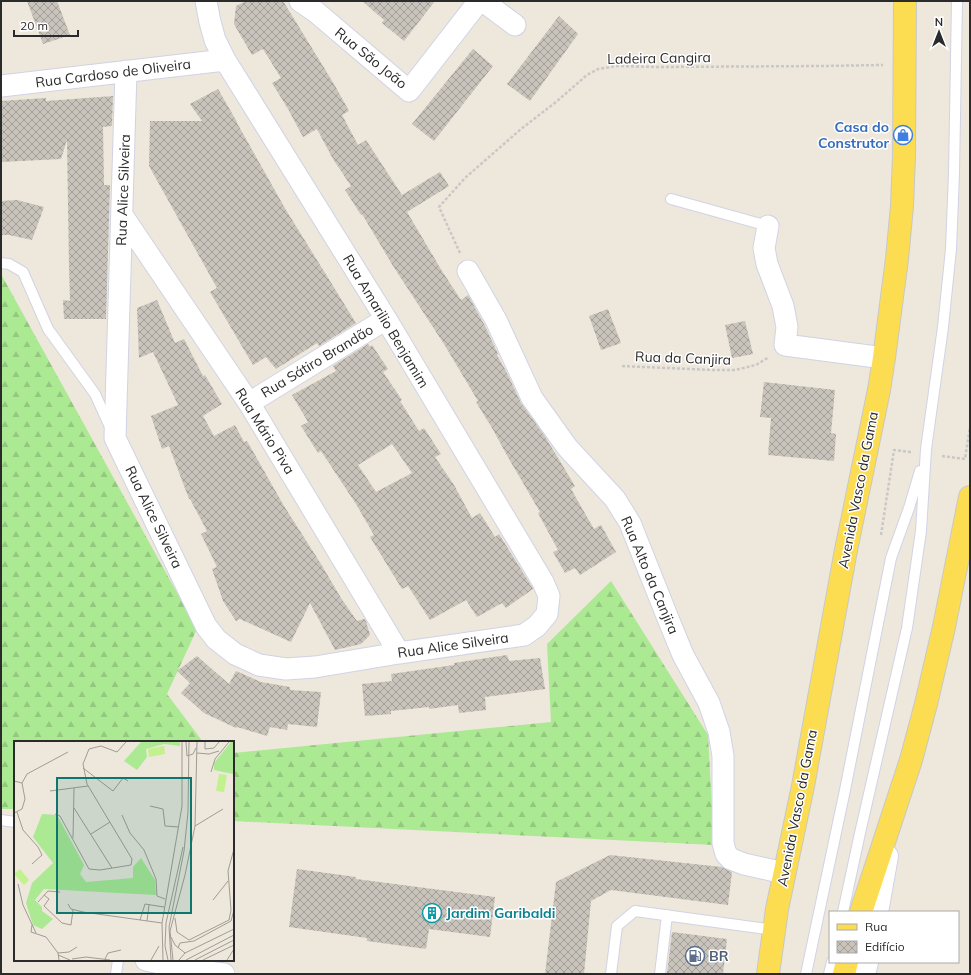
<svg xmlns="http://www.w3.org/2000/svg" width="971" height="975" viewBox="0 0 971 975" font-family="Mulish,sans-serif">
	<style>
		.forest { fill: url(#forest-firs) }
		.building { fill: url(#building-cross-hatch); fill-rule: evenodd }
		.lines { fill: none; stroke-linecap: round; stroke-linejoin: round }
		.lane-casing { stroke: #d0d3e5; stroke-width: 12 }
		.street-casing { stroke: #d0d3e5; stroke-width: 23 }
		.secondary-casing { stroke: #d0d3e5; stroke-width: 24 }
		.primary-casing { stroke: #c8c8c8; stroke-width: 24 }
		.path { stroke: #c8c8c8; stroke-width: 2.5; stroke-dasharray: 3 2; stroke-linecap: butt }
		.lane { stroke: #fff; stroke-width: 10 }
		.street { stroke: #fff; stroke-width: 21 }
		.secondary { stroke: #fff; stroke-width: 22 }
		.primary { stroke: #fcdd52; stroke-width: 22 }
		.labels { text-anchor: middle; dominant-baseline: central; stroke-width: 3; stroke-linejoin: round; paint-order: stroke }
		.street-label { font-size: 14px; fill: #2b2b2b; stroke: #fff }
		.shop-label { font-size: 14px; font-weight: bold; fill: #366cbe; stroke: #fff; text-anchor: end }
		.culture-label { font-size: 14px; font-weight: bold; fill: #0d838f; stroke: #fff; text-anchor: start }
		.service-label { font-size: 14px; font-weight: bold; fill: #4e5e75; stroke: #fff; text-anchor: start }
		.inset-road { fill: none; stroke: #a09c95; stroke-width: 1 }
		.view { fill: #0f766e; fill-opacity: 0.15; stroke: #0f766e; stroke-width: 2 }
		.inset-edge { fill: none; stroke: #2b2b2b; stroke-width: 2 }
	</style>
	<defs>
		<pattern id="forest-firs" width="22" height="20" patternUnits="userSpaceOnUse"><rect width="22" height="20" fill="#ace993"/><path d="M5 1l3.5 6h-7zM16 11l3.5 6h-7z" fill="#94c87f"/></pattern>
		<pattern id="building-cross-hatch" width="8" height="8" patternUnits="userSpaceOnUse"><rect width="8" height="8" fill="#c9c4bb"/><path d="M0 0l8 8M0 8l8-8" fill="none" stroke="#a39f98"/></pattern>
	</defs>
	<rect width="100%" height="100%" fill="#eee7db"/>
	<path class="forest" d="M1 274 197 629 167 694 203 742H15V809H1Z
		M611 581 708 735 714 845 233 821V753L551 722 547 644Z"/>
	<path class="building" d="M27 1H57L70 35 43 44Z
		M246 1H283L334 84 349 111 342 115 358 145 366 140 402 195 440 172 449 186 407 212 442 271 461 300 468 295 485 326 498 354 497 355 506 371 521 403 544 435 575 486 571 489 594 529 601 525 616 552 580 575 575 568 565 573 553 552 558 550 538 513 540 512 509 459 492 428 476 402 478 401 444 344 393 266 362 214 361 215 345 190 351 186 333 159 317 129 303 137 288 109 272 83 281 78 263 49 252 55 234 24 236 6Z
		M362 1H435L404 41 382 23 384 20Z
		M559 16 578 34 530 101 507 84Z
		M473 49 493 66 434 141 412 124Z
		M218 89 237 122V123L286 210 356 323 319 346 317 343 276 369 266 357 253 365 210 292 217 288 149 166 150 121H202L190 104Z
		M113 96 112 126 103 127 104 185H110L106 319H64L63 300 70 301 69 266 67 140 61 159 1 162V101L46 98V101Z
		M17 200 44 207 32 240 9 235H1V201Z
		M157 300 175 343 184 339 203 376 205 375 222 404 203 416 214 436 235 425 244 442 247 441 284 506 321 564 341 598 357 621 364 619 366 621 370 635 361 644 335 650 310 603 291 642 240 619 236 621 223 601 212 569 217 567 201 534 207 531 190 499H189L169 446 162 449 151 416 178 405 153 352 139 358 137 308Z
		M608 309 621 343 601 350 589 316Z
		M745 321 753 354 732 358 725 325Z
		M368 344 370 347 372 345 388 369 383 372 402 400 400 401 419 431 424 428 441 454 435 457 454 485 472 518 480 513 495 537 499 534 532 587 533 589 506 608 502 603 477 617 466 600 430 620 408 586 402 589 370 537 374 535 356 504 321 451 318 453 301 426 308 422 292 395 336 371 333 366ZM392 444 412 473 376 492 358 465Z
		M764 382 835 390 831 433 836 434 834 461 768 455 771 418 760 417Z
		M507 655 509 661 540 658 545 689 485 697 486 710 459 713 458 705 429 709V707L391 711V714L365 716 362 684 392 681 391 674 454 665V663Z
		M197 656 229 684 236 671 261 682 290 687V690L321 692 317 727 288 724 287 730 270 727 267 736 237 727 236 728 204 713 181 693 190 683 177 671Z
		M610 855 722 867 732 872 728 905 611 890 591 901 584 974H545L556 882Z
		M297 869 356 877V879L495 897 490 937 429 929 426 949 367 941V938L289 927Z
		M672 932 727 939 723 974H667Z"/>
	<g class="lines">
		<defs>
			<path id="lane" d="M671 199 768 226
				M1 263 9 264 23 272 48 329 95 394 110 427
				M1 820 15 822
				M843 912 860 833 907 628 921 531 926 449 943 327 951 249 954 174 957 1
				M116 974 118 960
				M611 974 617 926 635 911 774 930
				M660 974 667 915
				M806 974 845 790 891 558 909 508 920 471
				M829 974 832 962"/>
			<path id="street" d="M300 1 316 12 409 91 479 1
				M483 1 515 25
				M126 71 115 438 206 626 216 639 235 654 259 665 286 669 315 667 399 653 524 635 537 626 547 614 549 596 543 582 386 319 225 60 215 40 210 22 206 1
				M1 86 225 60
				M122 215 249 403 399 653
				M768 226 764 248 767 264 783 306 787 327 785 345 884 358
				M468 271 496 320 532 398 567 447 615 499 630 523 669 621 683 655 709 703 719 732 723 756V843L726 854 731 859 744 864 784 873
				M249 403 386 319
				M146 960 191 970 224 974"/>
			<path id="secondary" d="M877 912 887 856
				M864 974 867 962"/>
			<path id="primary" d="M861 912 911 760 926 704 944 627 970 497
				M768 974 777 909 803 786 846 550 879 390 884 358 897 259 902 206 904 156 905 1
				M844 974 847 962"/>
		</defs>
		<use href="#lane" class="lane-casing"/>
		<use href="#street" class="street-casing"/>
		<use href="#secondary" class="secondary-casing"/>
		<use href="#primary" class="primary-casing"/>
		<path class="path" d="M460 253 439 207 465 178 521 129 556 102 587 75 598 69 616 66 658 67 823 66 883 65
			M622 366 713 370H735L756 365 769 357
			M942 456 965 459 970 427
			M881 535 894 450 911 452"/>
		<use href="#lane" class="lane"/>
		<use href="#street" class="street"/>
		<use href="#secondary" class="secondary"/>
		<use href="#primary" class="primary"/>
	</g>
	<defs>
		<symbol id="shop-ring" viewBox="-11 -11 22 22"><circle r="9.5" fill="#fff" stroke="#3f7fe0" stroke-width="1.5"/><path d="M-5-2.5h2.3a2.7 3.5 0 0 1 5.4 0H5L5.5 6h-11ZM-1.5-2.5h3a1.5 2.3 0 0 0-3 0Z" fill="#3f7fe0"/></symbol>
		<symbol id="building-ring" viewBox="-11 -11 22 22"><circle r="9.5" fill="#fff" stroke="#0f9aa8" stroke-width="1.5"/><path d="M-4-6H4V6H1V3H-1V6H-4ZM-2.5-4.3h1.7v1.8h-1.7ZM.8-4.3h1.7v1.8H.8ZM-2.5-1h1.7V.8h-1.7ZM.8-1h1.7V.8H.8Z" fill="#0f9aa8"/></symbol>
		<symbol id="fuel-ring" viewBox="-11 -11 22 22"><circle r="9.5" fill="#fff" stroke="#5c6f8a" stroke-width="1.5"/><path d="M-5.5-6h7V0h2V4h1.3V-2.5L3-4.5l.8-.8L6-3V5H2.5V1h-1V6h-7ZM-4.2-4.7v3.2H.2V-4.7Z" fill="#5c6f8a"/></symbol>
	</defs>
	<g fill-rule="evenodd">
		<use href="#shop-ring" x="892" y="124" width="22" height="22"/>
		<use href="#building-ring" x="421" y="902" width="22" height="22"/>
		<use href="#fuel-ring" x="684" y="945" width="22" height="22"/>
	</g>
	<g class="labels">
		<g class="street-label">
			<text transform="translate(371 58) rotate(39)">Rua São João</text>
			<text transform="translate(659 58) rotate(-1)">Ladeira Cangira</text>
			<text transform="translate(113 73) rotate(-7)">Rua Cardoso de Oliveira</text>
			<text transform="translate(123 190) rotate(-88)">Rua Alice Silveira</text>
			<text transform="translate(386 321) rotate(59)">Rua Amarilio Benjamim</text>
			<text transform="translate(683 358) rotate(2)">Rua da Canjira</text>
			<text transform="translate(317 361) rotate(-31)">Rua Sátiro Brandão</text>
			<text transform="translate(265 431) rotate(58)">Rua Mário Piva</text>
			<text transform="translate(858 490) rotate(-79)">Avenida Vasco da Gama</text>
			<text transform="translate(154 517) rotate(64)">Rua Alice Silveira</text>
			<text transform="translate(650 575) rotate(67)">Rua Alto da Canjira</text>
			<text transform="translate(453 645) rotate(-8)">Rua Alice Silveira</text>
			<text transform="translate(797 808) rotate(-79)">Avenida Vasco da Gama</text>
		</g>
		<g class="shop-label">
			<text x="889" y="127">Casa do<tspan x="889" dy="16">Construtor</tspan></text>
		</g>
		<g class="culture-label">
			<text x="446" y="913">Jardim Garibaldi</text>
		</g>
		<g class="service-label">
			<text x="709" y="956">BR</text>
		</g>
	</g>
	<g transform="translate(14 741)">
		<rect width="220" height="220" fill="#eee7db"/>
		<path d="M127 1H166V5L150 3 132 8 133 16 123 29 110 20ZM217 1H220L219 33 200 29V22ZM28 73 43 74 70 124 66 133 72 141 119 137V126L127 117 141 139 142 154 30 148 21 159 28 166V170L39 178 28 188 19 184 12 162 18 142 39 122 19 96Z" fill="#ace993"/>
		<path d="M150 5 151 13 135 16 134 8ZM205 33 213 34 210 51 202 50ZM6 128 15 139 10 144 0 133Z" fill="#c2f18e"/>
		<path class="inset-road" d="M172 1 173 15 179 13 182 7M191 1V8L200 7 205 1M183 12 195 13 205 10M69 27 99 50 109 37 114 40M197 31 201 18 215 1M0 40 8 42 11 58 8 68 0 72M8 42 13 33 54 11M36 50 74 45M136 65 149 68 151 85 165 86M60 67 98 127M3 71 9 89 24 106 28 114 18 123M41 73 46 75 75 128 86 129 117 124 118 118 73 43 69 23 75 8 87 5 103 11 112 1M108 74 116 92 130 109 142 138 143 155 151 158M181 85 209 68M77 93 96 81M59 97 60 47M4 143 9 164 22 192M30 154 35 158 30 165 48 182 57 184 59 169M199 159 214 140M24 161 34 150 46 151M54 163 57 168 69 171 148 182M161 177 163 191 175 199 215 179 217 169 214 130 220 108M126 179 131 163 150 166M133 180 135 164M18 184 17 191 32 196 44 212 45 219M157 196 161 204 171 212M164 207 166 202 180 200 217 180 220 169V120M44 212 55 211 63 206M44 214 56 219M58 218 72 216 96 219M91 218 94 212 107 209M137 219 145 205M149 219 148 182 168 65V1M154 219 151 205 152 182 169 106M157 219 155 186 170 110 174 71 175 1M159 219 156 190 171 134 181 85 183 1M165 219 171 212 220 188M172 219 220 194M181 219 220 199M189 219 220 204M213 219 220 208"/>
		<path class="view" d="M43 37H177V172H43Z"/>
		<rect width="220" height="220" class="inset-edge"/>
	</g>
	<rect width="971" height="975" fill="none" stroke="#2b2b2b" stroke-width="4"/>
	<rect x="829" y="911" width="130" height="52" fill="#ffffff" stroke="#aaaaaa"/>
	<rect x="837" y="924" width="20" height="6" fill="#fcdd52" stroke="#aaaaaa"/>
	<text x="865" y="931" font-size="12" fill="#2b2b2b">Rua</text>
	<rect x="837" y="941" width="20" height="12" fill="url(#building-cross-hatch)" stroke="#aaaaaa"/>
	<text x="865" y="951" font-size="12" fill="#2b2b2b">Edifício</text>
	<g transform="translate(939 32)" stroke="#ffffff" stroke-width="3" paint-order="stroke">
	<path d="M0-3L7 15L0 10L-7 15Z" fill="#2b2b2b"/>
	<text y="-6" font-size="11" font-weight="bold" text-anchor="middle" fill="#2b2b2b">N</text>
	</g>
	<path d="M14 30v6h64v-6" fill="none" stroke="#2b2b2b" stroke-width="2"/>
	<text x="20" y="30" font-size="12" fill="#2b2b2b" stroke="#ffffff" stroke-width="3" paint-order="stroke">20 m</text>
</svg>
